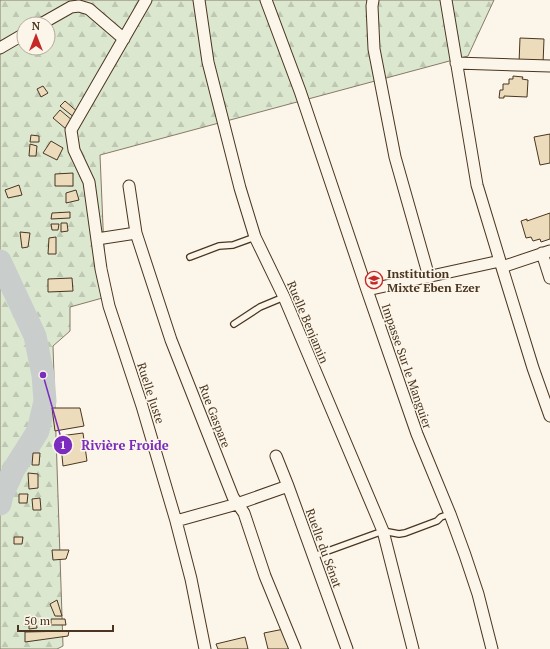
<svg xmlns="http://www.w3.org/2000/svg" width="550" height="649" viewBox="0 0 550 649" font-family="'PT Serif',serif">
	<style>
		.forest { fill: url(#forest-firs); stroke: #887966; fill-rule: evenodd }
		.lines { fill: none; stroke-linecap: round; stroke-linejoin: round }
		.river { stroke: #c9cecd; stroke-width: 23 }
		.building { fill: #ecdcbc; stroke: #4a3520 }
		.service-casing { stroke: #4a3520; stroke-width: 8 }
		.minor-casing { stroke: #4a3520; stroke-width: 13 }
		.service { stroke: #fbf6e9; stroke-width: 5.5 }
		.minor { stroke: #fbf6e9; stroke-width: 11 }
		.labels { text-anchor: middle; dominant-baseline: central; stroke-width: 3; stroke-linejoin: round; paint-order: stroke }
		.poi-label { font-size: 12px; font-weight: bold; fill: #4a3520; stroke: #fbf6e9; text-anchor: start }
		.street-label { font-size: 12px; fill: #4a3520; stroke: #fbf6e9 }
		.leader { fill: none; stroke: #7b2cbf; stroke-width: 1.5 }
		.callout-dot { fill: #7b2cbf; stroke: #fbf6e9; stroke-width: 1.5 }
		.mark-label { font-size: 12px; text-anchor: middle; font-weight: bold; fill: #fff }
		.callout-label { font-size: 13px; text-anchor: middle; font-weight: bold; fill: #7b2cbf; stroke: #fbf6e9; stroke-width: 3; stroke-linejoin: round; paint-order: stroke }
	</style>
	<defs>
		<pattern id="forest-firs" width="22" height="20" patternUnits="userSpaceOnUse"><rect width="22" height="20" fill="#dce7d0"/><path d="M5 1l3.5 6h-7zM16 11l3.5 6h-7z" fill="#bec7b2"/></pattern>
	</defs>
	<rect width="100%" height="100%" fill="#fbf6e9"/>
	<path class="forest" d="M0 0H494L468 56 100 155 106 297 70 307V331L53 346 63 646 57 649H0ZM24 24H48V48H24Z"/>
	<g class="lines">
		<path class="river" d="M0 261 35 336 43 375 45 401 38 431 14 469 2 495 0 504"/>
	</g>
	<path class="building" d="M520 38 544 39 543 64 519 63Z
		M513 76 523 77 522 79 528 80 527 97 504 96V98H499L500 90H503V84H509V79H513Z
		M43 86 48 93 41 97 37 89Z
		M65 101 79 113 75 118 60 106Z
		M60 110 73 121 66 129 53 118Z
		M550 134V163L540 165 534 137Z
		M31 135 39 136V142H30Z
		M51 141 63 148 57 160 43 153Z
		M30 144 37 146 36 156H29Z
		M73 173V186H55V174Z
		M19 185 22 195 8 198 5 190Z
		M76 190 79 200 66 203V193Z
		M70 212V218L51 219 52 213Z
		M550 213V239L541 242 540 239 533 241 531 237 526 238 521 221 527 219V221Z
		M61 223H67L68 231 61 232Z
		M51 224H59L58 230H52Z
		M20 232 30 233 28 247 22 248Z
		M56 237V254H48L49 238Z
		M72 278 73 291 48 292V279Z
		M52 408H80L84 426 55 431Z
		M83 433 87 461 63 466 60 436Z
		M33 453H40L39 465H32Z
		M28 473 38 474V488L29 489Z
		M19 494H28L27 503H19Z
		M40 498 41 510H33L32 499Z
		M14 537H23L22 544H14Z
		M52 550H69L66 559 53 560Z
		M57 600 62 616H55L50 604Z
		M51 619H65L66 625H51Z
		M29 621H36L37 628 29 629Z
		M284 629 290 649H268L264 633Z
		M69 631 68 636 25 642V632Z
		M245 637 248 649H218L216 644Z"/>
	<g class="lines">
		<defs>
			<path id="service" d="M190 257 219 246 233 245 255 237
				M234 324 260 307 284 297
				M314 556 383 531 399 534 405 533 437 521 441 517 450 514"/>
			<path id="minor" d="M146 0 71 130 74 150 89 182 101 269 109 306 142 406 176 521 191 579 205 649
				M199 0 208 62 240 188 255 237 284 297 383 531 413 649
				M266 0 300 91 367 290 417 434 450 514 465 555 478 594 492 649
				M373 0 372 6 374 49 395 157 429 277
				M446 0 477 185 500 261
				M41 24 71 7 79 6 89 9 124 39
				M0 48 24 34
				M456 63 550 66
				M129 186 136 233 171 340 233 497 244 513 265 576 295 649
				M97 239 136 233
				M542 253 550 278
				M502 267 550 251
				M367 290 500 261 533 368 550 416
				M276 456 288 486 347 649
				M176 521 237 504 288 486"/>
		</defs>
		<use href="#service" class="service-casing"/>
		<use href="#minor" class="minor-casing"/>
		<use href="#service" class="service"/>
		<use href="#minor" class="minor"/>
	</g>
	<defs>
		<symbol id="school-ring" viewBox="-11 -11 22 22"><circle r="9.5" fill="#fbf6e9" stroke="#c62828" stroke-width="1.5"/><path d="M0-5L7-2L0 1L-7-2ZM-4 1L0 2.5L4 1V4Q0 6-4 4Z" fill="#c62828"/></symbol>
	</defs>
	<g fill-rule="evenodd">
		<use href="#school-ring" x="364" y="270" width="20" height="20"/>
	</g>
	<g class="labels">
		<g class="poi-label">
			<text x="387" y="273">Institution<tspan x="387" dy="14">Mixte Eben Ezer</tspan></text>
		</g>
		<g class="street-label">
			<text transform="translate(308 322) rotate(67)">Ruelle Benjamin</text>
			<text transform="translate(407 366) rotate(71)">Impasse Sur le Manguier</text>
			<text transform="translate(151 393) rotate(72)">Ruelle Juste</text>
			<text transform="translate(215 416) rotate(69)">Rue Gaspare</text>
			<text transform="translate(324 548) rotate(70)">Ruelle du Sénat</text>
		</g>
	</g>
	<path class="leader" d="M43 375L63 445"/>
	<g class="callout-dot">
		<circle cx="43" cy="375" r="4"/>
		<circle cx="63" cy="445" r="10"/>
	</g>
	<g class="mark-label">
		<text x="63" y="449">1</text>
	</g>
	<g class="callout-label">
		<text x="125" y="450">Rivière Froide</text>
	</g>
	<g transform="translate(36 36)"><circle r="19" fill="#fbf6e9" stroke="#b4a999"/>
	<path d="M0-3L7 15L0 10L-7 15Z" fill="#c62828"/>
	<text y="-6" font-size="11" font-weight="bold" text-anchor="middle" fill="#4a3520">N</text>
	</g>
	<path d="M18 625v6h95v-6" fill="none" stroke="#4a3520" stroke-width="2"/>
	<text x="24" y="625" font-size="12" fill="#4a3520" stroke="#fbf6e9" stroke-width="3" paint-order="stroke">50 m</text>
</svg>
